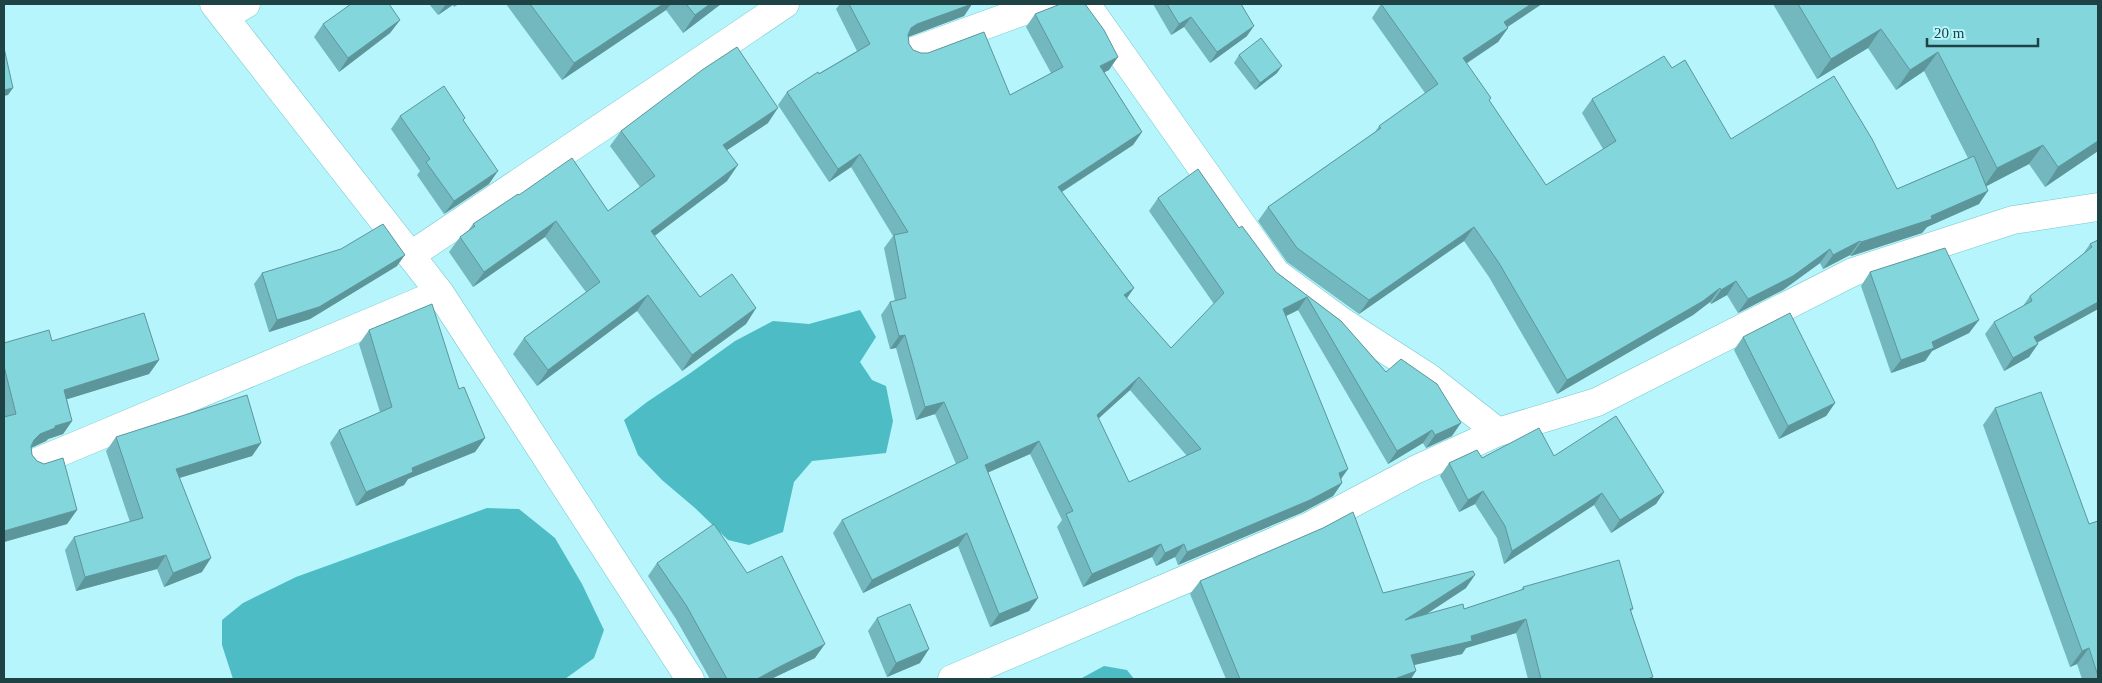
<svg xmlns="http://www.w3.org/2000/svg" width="2102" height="683" viewBox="0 0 2102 683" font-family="Georgia,serif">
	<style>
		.water { fill: #4dbcc5 }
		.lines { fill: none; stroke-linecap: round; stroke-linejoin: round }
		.street-casing { stroke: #76c8cf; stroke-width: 29 }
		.street { stroke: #fff; stroke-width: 28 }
		.wall { fill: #72b8be; fill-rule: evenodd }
		.shaded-wall { fill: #5c969b }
		.building { fill: #84d6dd; stroke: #5c969b; fill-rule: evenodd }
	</style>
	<rect width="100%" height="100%" fill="#b5f5fb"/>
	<path class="water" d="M860 310 876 337 860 362 872 380 886 386 893 421 886 453 812 461 794 482 783 532 749 545 728 540 695 508 662 480 638 455 624 420 647 402 689 374 735 341 773 321 809 324Z
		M487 508 519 509 555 538 582 584 604 630 594 658 565 679H233L222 645V620L243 603 296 577Z
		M1104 666 1127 670 1134 679H1080Z"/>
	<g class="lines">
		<defs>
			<path id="street" d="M214 4 440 293 690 679
				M1086 4 1276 273 1341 321 1428 377 1498 432
				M224 17 246 4
				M914 51 1043 4
				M411 255 785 4
				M37 462 440 293
				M952 679 1308 527 1415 470 1498 432 1597 402 1853 272 2013 220 2098 207"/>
		</defs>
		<use href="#street" class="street-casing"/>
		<use href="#street" class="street"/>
	</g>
	<path class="wall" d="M429 4H459L454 7 453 5 438 15Z
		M506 4H721L683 33 666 10 562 80Z
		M840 4H972L964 16 908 37 909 44 913 50 1010 95 1051 73 1026 27 1035 14 1109 70 1104 72 1142 132 1133 145 1062 192 1134 288 1126 298 1171 348 1214 304 1149 211 1158 198 1239 228 1276 272 1341 321 1386 372 1452 436 1426 448 1423 443 1388 464 1298 310 1286 316 1342 483 1333 496 1301 513 1178 565 1175 557 1156 566 1152 557 1083 587 1057 527 1062 520 1030 454 988 472 1038 598 1029 611 990 627 958 546 863 593 833 533 842 520 956 464 935 414 916 420 896 348 890 349 881 315 890 302 895 301 884 248 893 236 851 167 829 182 778 105 787 92 857 51 836 9ZM1130 390 1187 456 1129 482 1098 419Z
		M1153 4H1241L1247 36 1210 63 1184 27 1171 35Z
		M1381 4 1508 28 1498 42 1466 64 1491 98 1489 101 1546 185 1603 149 1582 113 1592 99 1672 68 1731 139 1897 189 1968 158 1924 71 1896 90 1868 48 1817 79 1773 4H2098V151L2045 187 2029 164 1986 186 1979 204 1927 227 1922 233 1851 256 1850 255 1823 269 1820 263 1783 290 1738 313 1727 295 1711 304 1710 302 1693 315 1557 394 1489 277 1464 241 1359 314 1287 262 1258 221 1268 207 1375 132 1379 126 1425 93 1372 18Z
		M400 20 390 33 339 72 314 37 323 24Z
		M1239 55 1277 73 1255 90 1234 63Z
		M400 116 463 121 489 184 444 214 417 175 420 171 391 129Z
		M768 123 727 150V181L654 236 700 297 756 308 746 324 682 371 637 311 537 386 513 354 524 338 586 292 545 237 473 287 449 252 460 237 468 231 473 224 519 195 608 211 640 187 610 146 621 131Z
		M2098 240V309L2037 343 2029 357 2004 371 1985 334 1994 322 2023 306 2030 296 2083 254 2090 244Z
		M397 266 310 319 269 332 254 284 262 273Z
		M1870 272 1979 320 1969 333 1932 351 1925 361 1891 373 1861 286Z
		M369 330 459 389 485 438 475 452 408 479 404 485 356 506 330 443 339 430 380 412 359 344Z
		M1743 337 1835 403 1826 416 1779 439 1734 350Z
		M52 341 159 360 149 374 67 399 72 421 63 434 48 439 46 441 31 448 32 455 77 510 67 524 4 542V343Z
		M1995 408 2089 524 2098 521V679H2082L2077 664 2070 667 1983 425Z
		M116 437 261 443 252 456 179 478 202 572 164 587 157 569 76 591 65 550 74 537 130 522 106 451Z
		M1554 456 1664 492 1656 504 1611 533 1594 505 1504 564 1497 538 1475 504 1459 512 1440 476 1449 463 1482 458Z
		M657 563 747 573 815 658 771 679H710L676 619 648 576Z
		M1200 581 1383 593 1466 588 1425 615 1464 609 1521 590 1523 587 1633 609 1631 611 1652 679H1528L1516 633 1466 648 1462 654 1414 665 1411 679H1226L1190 594Z
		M877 618 920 663 887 677 868 631Z"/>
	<path class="shaded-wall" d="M446 4H454L438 15Z
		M663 4H671L666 10 562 80 574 63Z
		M710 4H721L683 33 695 15Z
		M972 4 964 16 908 37 902 41 911 28 917 24Z
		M1531 4H1542L1494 36 1504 22Z
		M1191 17 1184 27 1171 35 1179 24Z
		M400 20 390 33 339 72 348 58Z
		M1254 26 1247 36 1210 63 1217 52Z
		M1508 28 1498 42 1453 72 1463 58Z
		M1881 29 1868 48 1817 79 1831 59Z
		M1938 52 1924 71 1896 90 1910 70Z
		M1118 57 1109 70 1091 79 1100 66Z
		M1282 66 1277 73 1255 90 1260 83Z
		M13 88 8 95 4 96V90Z
		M778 108 768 123 712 160 723 145Z
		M1142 132 1133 145 1049 200 1058 187Z
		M2098 141V151L2045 187 2058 167Z
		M2043 145 2029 164 1983 188 1997 168Z
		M860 154 851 167 829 182 838 169Z
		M738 165 727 181 640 247 651 231Z
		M498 171 489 184 444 214 454 201Z
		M1988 191 1979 204 1927 227 1922 233 1851 256 1861 242 1931 216Z
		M556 221 545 237 473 287 484 272Z
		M1474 227 1464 241 1359 314 1369 300Z
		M1860 241 1850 255 1823 269 1833 255Z
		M1830 249 1820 263 1783 290 1738 313 1748 299Z
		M405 255 397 266 310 319 269 332 277 320Z
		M1736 281 1727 295 1711 304 1721 290Z
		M1134 288 1125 301 1124 295Z
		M1720 288 1710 302 1693 315 1557 394 1567 380Z
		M648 295 637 311 537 386 548 370Z
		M1307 297 1298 310 1274 322 1283 309Z
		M2098 302V309L2025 349 2034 337Z
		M756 308 746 324 682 371 692 355Z
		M1979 320 1969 333 1932 351 1925 361 1891 373 1901 360 1932 342Z
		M905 335 896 348 890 349 899 336Z
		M2038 344 2029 357 2004 371 2013 358Z
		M159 360 149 374 55 403 64 390Z
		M1139 377 1130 390 1088 428 1097 415Z
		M944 402 935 414 916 420 925 407Z
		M1835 403 1826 416 1779 439 1788 426Z
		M72 421 63 434 48 439 46 441 31 448 34 440 40 434 55 426Z
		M1461 423 1452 436 1426 448 1435 435Z
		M1432 430 1423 443 1388 464 1397 451Z
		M485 438 475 452 408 479 404 485 356 506 366 492 412 468Z
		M1039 441 1030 454 976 478 985 465Z
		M261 443 252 456 166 482 176 469Z
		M1348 469 1339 482V473Z
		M1342 483 1333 496 1301 513 1178 565 1187 552Z
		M1483 491 1475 504 1459 512 1468 500Z
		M1664 492 1656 504 1611 533 1620 520Z
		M1602 493 1594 505 1504 564 1512 551Z
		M77 510 67 524 4 542V531Z
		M967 533 958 546 863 593 872 580Z
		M1161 544 1152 557 1083 587 1092 574Z
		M1184 544 1175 557 1156 566 1165 553Z
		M166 555 157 569 76 591 85 577Z
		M211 558 202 572 164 587 173 573Z
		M1475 575 1466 588 1396 634 1405 620Z
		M1038 598 1029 611 990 627 999 614Z
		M1526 619 1516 633 1466 648 1462 654 1401 668 1411 655Z
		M825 644 815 658 771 679H757L779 667Z
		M2089 648 2077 664 2070 667 2082 651Z
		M929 649 920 663 887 677 896 663Z
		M1416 671 1411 679H1396L1397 678Z"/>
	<path class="building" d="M351 4H389L400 20 348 58 323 24Z
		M530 4H663L574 63Z
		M686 4H710L695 15Z
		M849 4H972L917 24 911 28 908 35 909 44 913 50 921 53H928L984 32 1010 95 1063 67 1035 14 1058 5 1060 4H1085L1104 30 1118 57 1100 66 1142 132 1058 187 1134 288 1124 295 1171 348 1224 293 1158 198 1198 169 1239 228 1242 226 1276 272 1341 321 1386 372 1401 359 1437 384 1461 423 1435 435 1432 430 1397 451 1307 297 1283 309 1348 469 1339 473 1342 483 1310 500 1187 552 1184 544 1165 553 1161 544 1092 574 1066 514 1073 511 1039 441 985 465 1038 598 999 614 967 533 872 580 842 520 968 458 944 402 925 407 905 335 899 336 890 302 906 298 894 235 908 232 860 154 838 169 787 92 818 72 819 74 870 44ZM1139 377 1201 449 1129 482 1097 415Z
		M1167 4H1241L1254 26 1217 52 1191 17 1179 24Z
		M1381 4H1531L1504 22 1508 28 1463 58 1491 98 1489 100 1546 185 1616 141 1592 99 1664 56 1672 68 1685 60 1731 139 1834 76 1872 139 1897 189 1974 156 1988 191 1931 216 1932 219 1861 242 1860 241 1833 255 1830 249 1793 276 1748 299 1736 281 1721 290 1720 288 1703 301 1567 380 1499 263 1474 227 1369 300 1297 248 1268 207 1381 128 1379 126 1438 84Z
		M1798 4H2098V141L2058 167 2043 145 1997 168 1938 52 1910 70 1881 29 1831 59Z
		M1261 38 1282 66 1260 83 1239 55Z
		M737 47 778 108 723 145 738 165 651 231 700 297 732 274 756 308 692 355 648 295 548 370 524 338 600 282 556 221 484 272 460 237 475 226 473 224 518 194 519 195 572 158 608 211 655 176 621 131 702 70Z
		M4 48 13 88 4 90Z
		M444 86 465 118 463 120 498 171 454 201 426 162 430 159 400 116Z
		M383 224 405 255 319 307 277 320 262 273 341 249Z
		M2098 240V302L2034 337 2038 344 2013 358 1994 322 2032 301 2030 296 2092 247 2090 244Z
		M1945 248 1979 320 1932 342 1934 348 1901 360 1870 272Z
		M432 304 459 389 464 387 485 438 412 468 413 472 366 492 339 430 392 407 369 330Z
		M144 313 159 360 64 390 72 421 55 426V428L40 434 34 440 31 446 32 455 37 461 44 464 63 458 77 510 4 531V417L16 414 4 366V343L49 330 52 341Z
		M1790 313 1835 403 1788 426 1743 337Z
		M2041 392 2089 524 2098 521V676L2089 648 2082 651 1995 408Z
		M247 395 261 443 176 469 211 558 173 573 166 555 85 577 74 537 143 518 116 437Z
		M1616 416 1664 492 1620 520 1602 493 1512 551 1505 526 1483 491 1468 500 1449 463 1477 450 1482 458 1539 428 1554 456Z
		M1353 512 1383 593 1473 571 1475 575 1405 620 1463 604 1464 609 1524 589 1523 587 1619 560 1633 609H1630L1653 677 1647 679H1541L1526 619 1471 636 1472 641 1411 655 1416 671 1397 678 1398 679H1240L1200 581 1323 528Z
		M714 524 747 573 782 556 825 644 779 667 757 679H727L686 605 657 563Z
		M910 604 929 649 896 663 877 618Z"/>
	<rect width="2102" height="683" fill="none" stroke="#1f4245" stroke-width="10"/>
	<path d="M1927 38v8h111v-8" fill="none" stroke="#1f4245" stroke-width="2.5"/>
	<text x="1934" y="38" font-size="15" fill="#1f4245" stroke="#b5f5fb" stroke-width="4" paint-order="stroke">20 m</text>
</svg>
